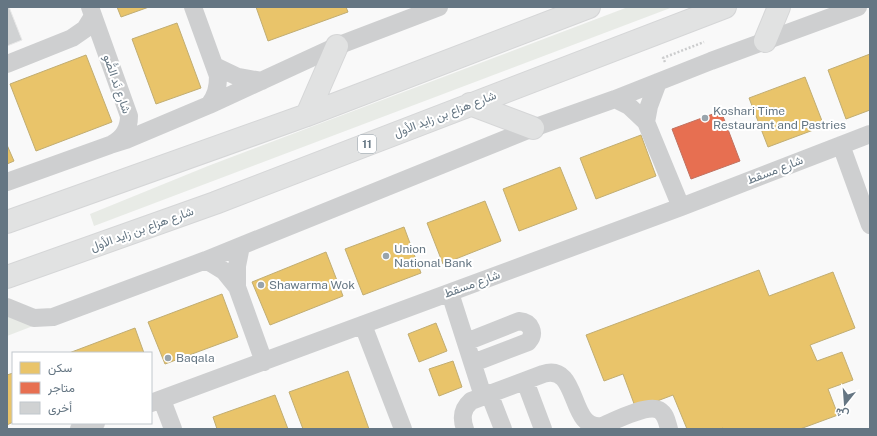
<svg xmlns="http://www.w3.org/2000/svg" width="877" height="436" viewBox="0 0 877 436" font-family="'Public Sans',Vazirmatn,sans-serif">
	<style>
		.green { fill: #e8ebe6 }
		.homes { fill: #e9c46a; stroke: #c1ad72 }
		.shops { fill: #e76f51; stroke: #c07160 }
		.building { fill: #d0d2d3; stroke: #e8e8e8 }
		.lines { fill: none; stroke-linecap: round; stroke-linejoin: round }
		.major-casing { stroke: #d5d6d7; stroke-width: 24 }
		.path { stroke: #cbcccd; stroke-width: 2.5; stroke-dasharray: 2 2; stroke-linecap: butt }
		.minor { stroke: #cecfd0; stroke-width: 18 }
		.major { stroke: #e1e2e2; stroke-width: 22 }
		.poi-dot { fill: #99a4ac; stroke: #fff; stroke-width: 1.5 }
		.labels { text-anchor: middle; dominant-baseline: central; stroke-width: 4; stroke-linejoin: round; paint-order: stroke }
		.shield { fill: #fff; stroke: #939fa8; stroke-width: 1 }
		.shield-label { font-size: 11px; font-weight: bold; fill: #657683 }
		.street-label { font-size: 12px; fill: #657683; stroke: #fff }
		.poi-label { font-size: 12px; fill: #657683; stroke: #fff; text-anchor: start }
	</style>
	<rect width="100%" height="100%" fill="#f9f9f9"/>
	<path class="green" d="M628 7H673L94 226 90 214 208 166Z
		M7 311 33 326 7 336Z"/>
	<path class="homes" d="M117 7H149L121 17Z
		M256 7H346L348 12 268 41Z
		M177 23 201 88 156 104 132 39Z
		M870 54V110L846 119 828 70Z
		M86 55 112 122 36 151 10 84Z
		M805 77 824 126 768 147 749 98Z
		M641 135 656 176 596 199 580 158Z
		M7 145 14 161 7 164Z
		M560 167 577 209 519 231 503 189Z
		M485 201 501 241 443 264 427 223Z
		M404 227 421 273 363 295 345 249Z
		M326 252 343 296 270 325 252 282Z
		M759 270 769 296 833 272 855 328 810 345 817 361 842 352 853 380 828 389 838 415 800 429H723V428L720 429H687L673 395 636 409 623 374 604 381 586 335Z
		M222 294 238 337 165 364 148 322Z
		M436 323 447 351 419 362 408 334Z
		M135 328 144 353H69Z
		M453 361 462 387 439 396 429 369Z
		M348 371 369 429H303L289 392Z
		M13 373V422L7 425V375Z
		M275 395 288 429H217L213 417Z"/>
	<path class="shops" d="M721 111 740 161 691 179 672 129Z"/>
	<path class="building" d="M7 7H9L22 40 7 46Z"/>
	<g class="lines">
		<defs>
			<path id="major" d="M765 41 779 7
				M470 104 533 128
				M307 115 337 46
				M7 222 307 115 589 7
				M7 277 215 203 725 7"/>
		</defs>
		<use href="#major" class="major-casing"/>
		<path class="path" d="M665 62 663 58 704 42"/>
		<path class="minor" d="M90 7 129 116C129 128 124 138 112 144
			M193 7 218 76C218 88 216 96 209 105
			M7 64 72 38 85 29 93 16
			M215 66 238 77 262 81
			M615 99 629 106 646 122 681 207
			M646 122 649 106 658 82
			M841 145 870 225
			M7 182 110 145 126 140 209 105 337 46 439 7
			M206 260 224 271 237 287 264 362
			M237 287V266L241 246
			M450 293 483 396
			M7 307 34 318 53 317 206 260 533 128 615 99 711 61 858 7
			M363 325 403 429
			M466 342 519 321C531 322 536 333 528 342L473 363
			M525 381 543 429
			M489 393 503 429
			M162 400 173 429
			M151 403 681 207 870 134
			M79 429 96 423
			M465 429C461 418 462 409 471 401L543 374C580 362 568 431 602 426 614 421 647 404 659 410 666 414 667 422 669 429"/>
		<use href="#major" class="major"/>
	</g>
	<g class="poi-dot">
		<circle cx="705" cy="118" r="4"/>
		<circle cx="386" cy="256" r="4"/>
		<circle cx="261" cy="285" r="4"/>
		<circle cx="168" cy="358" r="4"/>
	</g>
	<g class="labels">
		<rect class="shield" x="358" y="135" width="18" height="18" rx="3"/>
		<g class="shield-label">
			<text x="367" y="144">11</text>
		</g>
		<g class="street-label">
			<text transform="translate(117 84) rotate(71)">شارع نَد الصُّو</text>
			<text transform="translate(445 114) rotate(-21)">شارع هزاع بن زايد الأول</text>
			<text transform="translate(775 170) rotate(-21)">شارع مسقط</text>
			<text transform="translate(142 229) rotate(-20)">شارع هزاع بن زايد الأول</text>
			<text transform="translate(472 284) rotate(-20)">شارع مسقط</text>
		</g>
		<g class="poi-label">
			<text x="713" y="111">Koshari Time<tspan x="713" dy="14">Restaurant and Pastries</tspan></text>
			<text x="394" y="249">Union<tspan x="394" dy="14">National Bank</tspan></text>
			<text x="269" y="285">Shawarma Wok</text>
			<text x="176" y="358">Baqala</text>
		</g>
	</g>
	<rect width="877" height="436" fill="none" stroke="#657683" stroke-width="16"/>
	<rect x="12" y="352" width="140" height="72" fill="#ffffff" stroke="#c1c8cd"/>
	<rect x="20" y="362" width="20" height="12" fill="#e9c46a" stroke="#c1c8cd"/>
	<text x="48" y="372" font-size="12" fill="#657683">سكن</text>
	<rect x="20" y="382" width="20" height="12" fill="#e76f51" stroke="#c1c8cd"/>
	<text x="48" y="392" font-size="12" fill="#657683">متاجر</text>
	<rect x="20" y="402" width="20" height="12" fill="#d0d2d3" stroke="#c1c8cd"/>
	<text x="48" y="412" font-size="12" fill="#657683">أخرى</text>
	<g transform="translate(845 404) rotate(197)" stroke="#ffffff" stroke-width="3" paint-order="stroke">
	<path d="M0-3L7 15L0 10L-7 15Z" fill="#657683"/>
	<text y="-6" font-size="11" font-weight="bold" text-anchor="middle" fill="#657683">ش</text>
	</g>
</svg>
